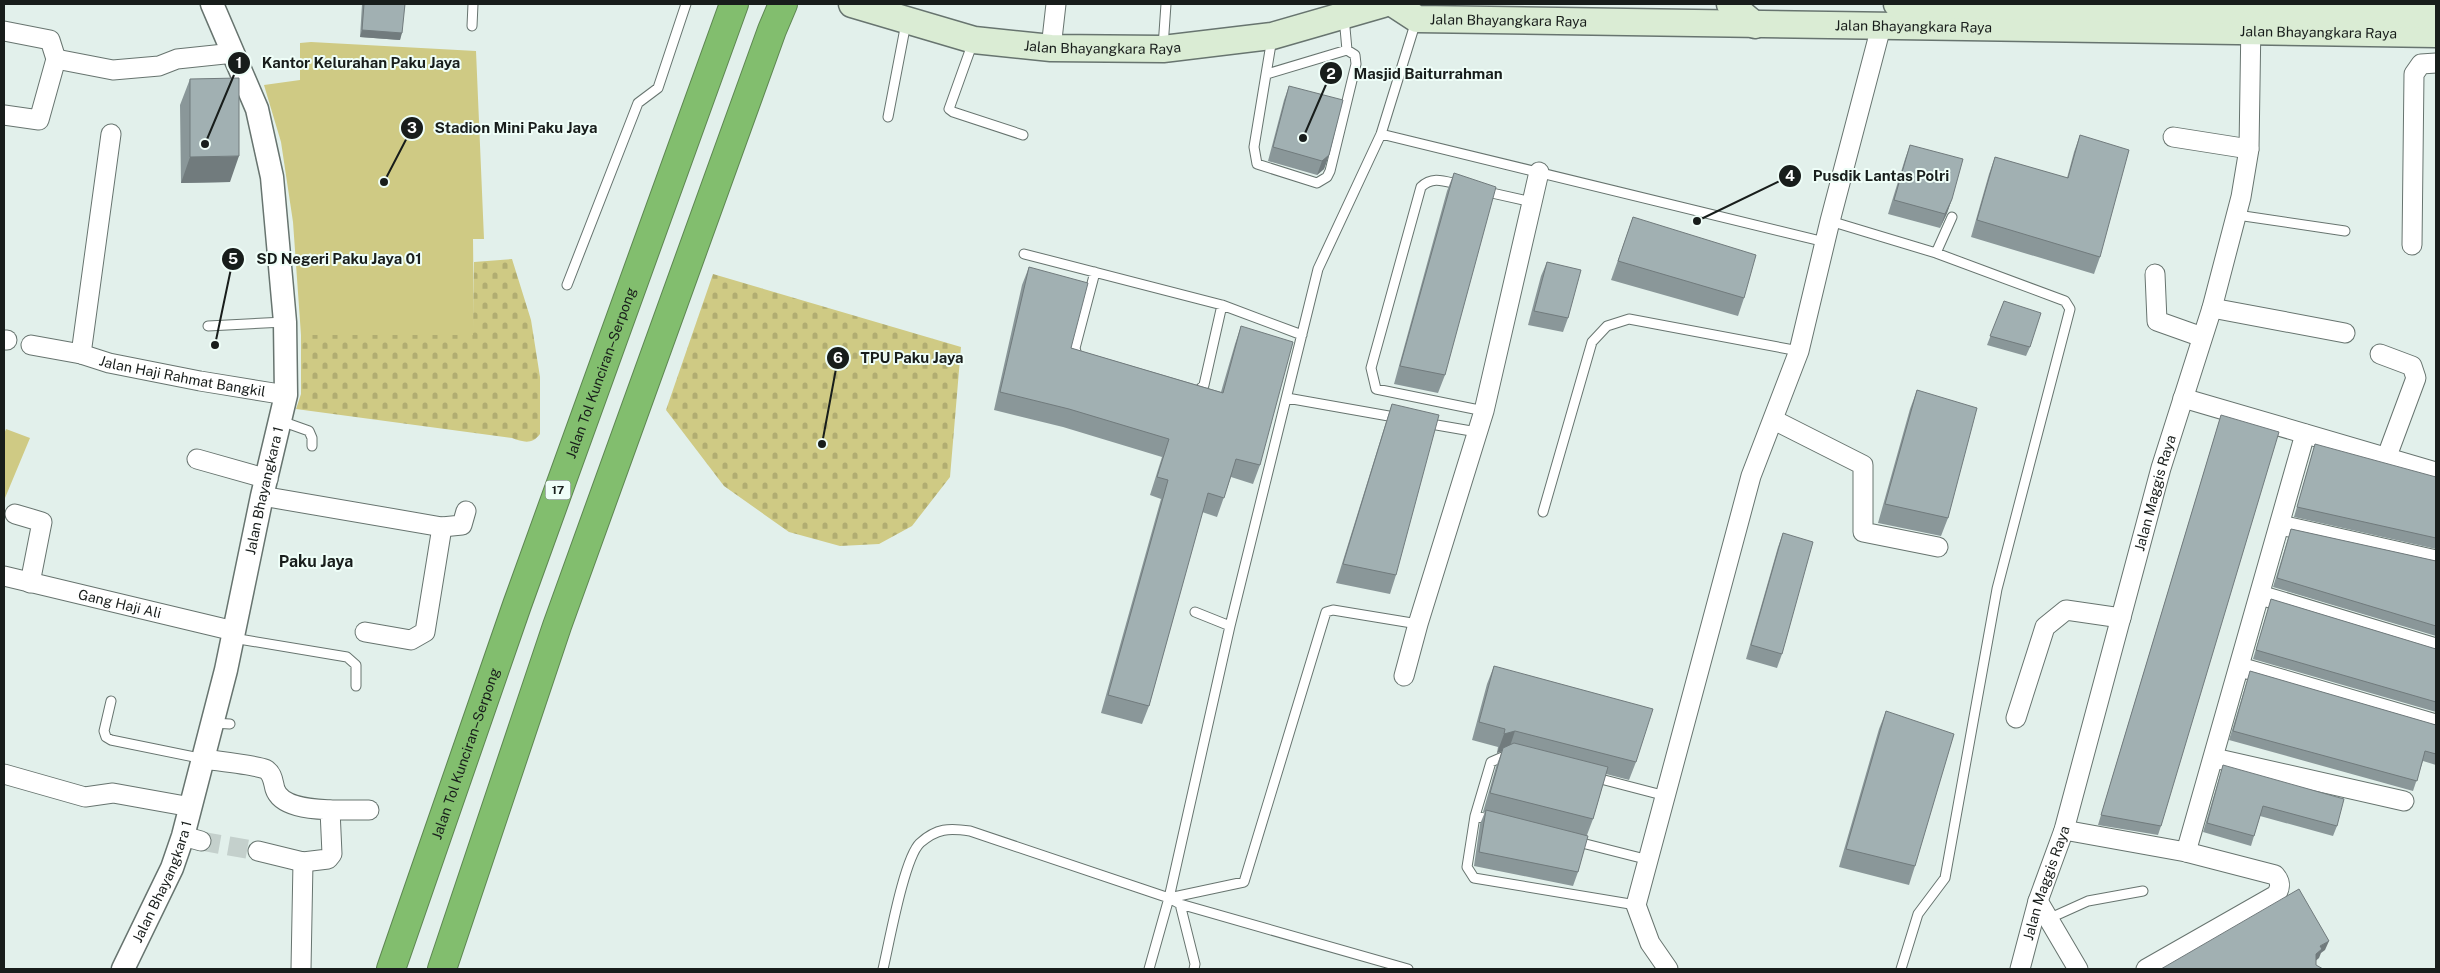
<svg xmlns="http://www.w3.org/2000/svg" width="2440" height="973" viewBox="0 0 2440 973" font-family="'Public Sans',sans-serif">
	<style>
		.grass { fill: #cfca84 }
		.cemetery { fill: url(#cemetery-stones) }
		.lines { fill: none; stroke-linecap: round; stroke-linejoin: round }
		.minor-tunnel { stroke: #c4d0cc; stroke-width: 19; stroke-dasharray: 19 9; stroke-linecap: butt }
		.service-casing { stroke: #67746f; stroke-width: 11 }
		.minor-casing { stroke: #67746f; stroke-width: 21 }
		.tertiary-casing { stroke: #67746f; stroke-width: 25 }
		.secondary-casing { stroke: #67746f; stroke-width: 29 }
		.motorway-casing { stroke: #5d8651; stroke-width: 30 }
		.service { stroke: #fff; stroke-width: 9 }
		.minor { stroke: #fff; stroke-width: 19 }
		.tertiary { stroke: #fff; stroke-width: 22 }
		.secondary { stroke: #daecd4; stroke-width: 26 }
		.motorway { stroke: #82be6e; stroke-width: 28 }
		.wall { fill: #8a9799 }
		.shaded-wall { fill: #717b7d }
		.building { fill: #a1b0b2; stroke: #717b7d }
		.labels { text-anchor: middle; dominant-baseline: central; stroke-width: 4; stroke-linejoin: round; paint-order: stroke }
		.shield { fill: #effef8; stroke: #58605d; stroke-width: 1 }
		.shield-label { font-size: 12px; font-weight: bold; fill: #181d1b }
		.street-label { font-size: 14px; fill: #181d1b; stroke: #effef8 }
		.quarter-label { font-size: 16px; font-weight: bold; fill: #181d1b; stroke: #effef8 }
		.leader { fill: none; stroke: #181d1b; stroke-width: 2 }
		.callout-dot { fill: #181d1b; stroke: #effef8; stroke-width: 2 }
		.mark-label { font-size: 15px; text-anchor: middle; font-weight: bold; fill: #fff }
		.callout-label { font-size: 15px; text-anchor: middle; font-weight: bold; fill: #181d1b; stroke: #effef8; stroke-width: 4; stroke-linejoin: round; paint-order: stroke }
	</style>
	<defs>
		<pattern id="cemetery-stones" width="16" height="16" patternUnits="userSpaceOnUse" patternTransform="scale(1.25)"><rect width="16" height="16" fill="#cfca84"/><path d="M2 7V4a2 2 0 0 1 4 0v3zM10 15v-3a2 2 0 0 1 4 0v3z" fill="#b1ad71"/></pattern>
	</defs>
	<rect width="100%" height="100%" fill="#e2f0eb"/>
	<path class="grass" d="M311 42 476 51 484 239H473L474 335H301L293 222 281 142 264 85 300 80V43Z
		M6 429 30 438 5 498 4 434Z"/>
	<path class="cemetery" d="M512 259 531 320 540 377V434C532 445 523 442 512 438L296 409 301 394V335H473L474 262Z
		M713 274 961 347 950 477 912 526 879 544 840 546 789 532 724 486 666 410Z"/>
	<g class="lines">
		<path class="minor-tunnel" d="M201 841 258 851"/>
		<defs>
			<path id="service" d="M1344 17 1347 50
				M472 26 473 4
				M973 42 949 109 953 112 1023 135
				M1163 47 1166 4
				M1267 74 1347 50 1355 55 1356 64 1330 171 1327 177 1317 183 1257 164 1254 147 1272 38
				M888 117 906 23
				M1381 134 1825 242
				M1461 185C1446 182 1433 175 1421 187L1371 368 1376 389 1484 411
				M1483 191 1532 202
				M2237 215 2345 231
				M1830 221 1936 253 1952 217
				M1024 254 1222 305 1302 335
				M567 285 638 103 658 88 686 4
				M208 326 285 322
				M1078 359 1075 348 1095 272
				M1194 391 1199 390 1204 385 1222 305
				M1287 398 1400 418
				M281 421 309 431 312 438V446
				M1425 423 1477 432
				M1543 512 1592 342 1607 326 1629 319 1799 351
				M1195 612 1230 626
				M233 638 347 657 356 665V686
				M111 701 104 731 106 737 111 740 204 759
				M213 723 230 724
				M1593 777 1666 796
				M1475 816 1467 867 1474 878 1636 905
				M1493 820 1475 816 1491 762 1507 755 1511 756
				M1574 841 1649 860
				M1180 904 1408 969
				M2048 919 2088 901 2143 891
				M883 969C889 944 904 858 920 843 937 828 949 828 970 831L1169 898 1244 882 1326 612 1333 610 1418 624
				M1149 969 1169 898
				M1194 969 1195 964 1180 904 1169 898 1230 626 1318 269 1381 134 1416 21
				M1901 969 1918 914 1945 878 1997 589 2070 309 2065 301 1936 253"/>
			<g id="minor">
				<path d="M4 31 50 40 56 59 39 120 4 115"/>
				<path d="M1051 48 1056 4"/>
				<path d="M56 59 113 70 159 66 177 59 234 53"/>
				<path d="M2173 137 2249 149"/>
				<path d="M2412 245 2414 74 2421 64 2436 63"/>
				<path d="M2155 274 2157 321 2202 337"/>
				<path d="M2212 308 2345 333"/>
				<path d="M4 340H7"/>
				<path id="s1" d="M31 345 81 354 109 363 200 381 286 395"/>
				<path d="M81 354 111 134"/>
				<path d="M2380 354 2412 366 2416 378 2387 456"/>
				<path d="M2183 398 2436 472"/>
				<path d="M1774 420 1863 465V532L1938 547"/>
				<path d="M197 459 268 479"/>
				<path d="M262 496 442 527 462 525 466 511"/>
				<path d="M15 514 42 522 30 583"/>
				<path d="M2280 525 2436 560"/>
				<path id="s2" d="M4 576 234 631"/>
				<path d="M2260 595 2436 648"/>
				<path d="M365 632 411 640 425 632 442 527"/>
				<path d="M2240 667 2436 724"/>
				<path d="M1404 676 1418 624 1484 411 1539 172"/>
				<path d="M2016 718 2045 627 2066 610 2121 618"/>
				<path d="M2214 758 2404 801"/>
				<path d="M204 759C217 761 255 765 265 769 273 773 273 782 275 789 281 808 314 809 330 810L332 854 328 859 303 862 258 851"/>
				<path d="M4 774 85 797 113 793 191 807"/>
				<path d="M330 810H369"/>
				<path d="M2064 830 2186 852 2275 875C2281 882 2281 887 2276 895L2146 969"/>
				<path d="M183 836 201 841"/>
				<path d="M2186 852 2305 434"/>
				<path d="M2038 901 2078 969"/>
				<path d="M301 969 303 862"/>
				<path d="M1668 969 1650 943 1636 905 1751 476 1799 351 1830 221 1881 27"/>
				<path id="s3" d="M2020 969 2038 901 2064 830 2161 468 2212 308 2241 197 2249 149 2251 20"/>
			</g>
			<g id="tertiary">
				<path id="s4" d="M123 969 172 868 183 836 226 670 262 496 286 395 285 322 272 177 257 109 212 4"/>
			</g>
			<g id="secondary">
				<path id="s5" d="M852 4 974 40 1051 48 1163 49 1272 36 1383 4"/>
				<path id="s6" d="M1394 4 1417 19 2436 34"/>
				<path d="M1730 4 1755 25"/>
				<path d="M1897 4 2436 15"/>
			</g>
			<g id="motorway">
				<path id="s7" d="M391 969 517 605 734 4"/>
				<path d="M442 969 557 626 772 30 783 4"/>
			</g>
		</defs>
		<use href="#service" class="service-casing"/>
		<use href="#minor" class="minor-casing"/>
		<use href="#tertiary" class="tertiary-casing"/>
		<use href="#secondary" class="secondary-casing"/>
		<use href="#motorway" class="motorway-casing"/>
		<use href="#service" class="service"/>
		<use href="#minor" class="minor"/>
		<use href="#tertiary" class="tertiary"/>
		<use href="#secondary" class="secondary"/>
		<use href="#motorway" class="motorway"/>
	</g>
	<path class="wall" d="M362 4H405L400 40 360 37Z
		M190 79 230 182 181 183 180 105Z
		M1289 86 1329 155 1324 169 1317 175 1268 161 1284 100Z
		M2080 135 2100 257 2094 274 1971 237 1989 174 1995 157 2067 178 2074 152Z
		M1910 145 1952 199 1947 213 1940 228 1888 214 1905 159Z
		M1454 173 1445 375 1438 393 1394 384 1447 191Z
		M1633 217 1744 298 1738 316 1611 280Z
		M1547 262 1568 318 1563 332 1528 325 1541 276Z
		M1029 267 1071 348 1221 392 1235 344 1241 326 1260 465 1253 484 1231 477 1217 517 1202 512 1149 706 1142 724 1101 713 1161 499 1150 495 1162 457 1063 427 994 410 1022 285Z
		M2004 301 2030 347 2026 356 1987 345Z
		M1917 390 1948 518 1941 536 1878 523 1910 409Z
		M1392 404 1396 575 1390 594 1336 583 1386 422Z
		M2221 415 2161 826 2158 835 2098 825Z
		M2315 444 2436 510V549L2294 517Z
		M2291 529 2436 561V636L2273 587Z
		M1783 533 1782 654 1777 668 1746 659 1778 547Z
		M2271 599 2436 649V712L2253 659Z
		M1494 666 1636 762 1629 780 1606 774 1593 819 1587 835 1578 872 1573 886 1474 866 1480 824 1485 812H1483L1496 767 1502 751 1497 753 1498 747 1472 740 1487 684Z
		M2250 671 2436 725V765L2423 761 2413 791 2229 740Z
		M1886 711 1915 866 1909 885 1839 867 1879 729Z
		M2223 765 2337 826 2333 836 2260 816 2251 846 2203 832Z"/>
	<path class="shaded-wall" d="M362 30 402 33 400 40 360 37Z
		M1329 155 1324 169 1317 175 1322 161Z
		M239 156 230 182 181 183 190 157Z
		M1952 199 1947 213 1940 228 1945 214Z
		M1515 731 1509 749 1497 753 1504 734Z
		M2329 941 2325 950 2321 953 2319 958 2312 964 2316 954 2320 946Z"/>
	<path class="building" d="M364 4H405L402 33 362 30Z
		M239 78V156L190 157V79Z
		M1289 86 1343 100 1329 155 1322 161 1273 147Z
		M2080 135 2129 150 2100 257 1977 220 1995 157 2068 178Z
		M1910 145 1963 159 1952 199 1945 214 1894 200Z
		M1454 173 1496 187 1445 375 1400 366Z
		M1633 217 1756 255 1744 298 1618 261Z
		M1547 262 1581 270 1568 318 1534 311Z
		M1029 267 1088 283 1071 348 1223 393 1241 326 1293 342 1260 465 1236 459 1224 498 1208 493 1149 706 1108 695 1168 480 1157 477 1169 439 1069 409 1000 392Z
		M2004 301 2041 313 2030 347 1990 336Z
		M1917 390 1977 408 1948 518 1885 504Z
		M1392 404 1439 415 1396 575 1343 564Z
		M2221 415 2279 432 2161 826 2101 815Z
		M2315 444 2436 477V538L2297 507Z
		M2291 529 2436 561V626L2277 578Z
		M1783 533 1813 542 1782 654 1751 645Z
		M2271 599 2436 649V702L2256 650Z
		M1494 666 1653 709 1636 762 1515 731 1504 734 1505 729 1479 722Z
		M2250 671 2436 725V754L2425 751 2417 781 2233 731Z
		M1886 711 1954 734 1915 866 1846 849Z
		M1514 743 1608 767 1593 819 1490 793 1503 748Z
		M2223 765 2344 799 2337 826 2263 806 2254 836 2207 823Z
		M1486 810 1588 836 1578 872 1479 852Z
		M2299 889 2329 941 2320 946 2322 949 2316 954V965L2323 969H2161Z"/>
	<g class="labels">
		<rect class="shield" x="545.5" y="480.5" width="25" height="19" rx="4"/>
		<g class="shield-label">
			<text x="558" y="490">17</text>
		</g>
		<g class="street-label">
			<text stroke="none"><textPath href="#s6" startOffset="119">Jalan Bhayangkara Raya</textPath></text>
			<text stroke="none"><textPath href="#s6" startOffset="524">Jalan Bhayangkara Raya</textPath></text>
			<text stroke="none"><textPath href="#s6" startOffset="929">Jalan Bhayangkara Raya</textPath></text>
			<text stroke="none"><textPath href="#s5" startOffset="256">Jalan Bhayangkara Raya</textPath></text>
			<text stroke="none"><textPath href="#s7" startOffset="632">Jalan Tol Kunciran–Serpong</textPath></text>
			<text stroke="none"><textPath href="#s1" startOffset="155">Jalan Haji Rahmat Bangkil</textPath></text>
			<text stroke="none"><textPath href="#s4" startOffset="501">Jalan Bhayangkara 1</textPath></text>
			<text stroke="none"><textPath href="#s3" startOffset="495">Jalan Maggis Raya</textPath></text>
			<text stroke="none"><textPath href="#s2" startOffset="119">Gang Haji Ali</textPath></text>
			<text stroke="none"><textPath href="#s7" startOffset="228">Jalan Tol Kunciran–Serpong</textPath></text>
			<text stroke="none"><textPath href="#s4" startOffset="96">Jalan Bhayangkara 1</textPath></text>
			<text stroke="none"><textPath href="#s3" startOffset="90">Jalan Maggis Raya</textPath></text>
		</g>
		<g class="quarter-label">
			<text x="316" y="561">Paku Jaya</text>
		</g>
	</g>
	<path class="leader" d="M205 144L239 63M1303 138L1331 73M384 182L412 128M1697 221L1790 176M215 345L233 259M822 444L838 358"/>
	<g class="callout-dot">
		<circle cx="205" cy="144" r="5"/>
		<circle cx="1303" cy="138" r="5"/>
		<circle cx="384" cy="182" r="5"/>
		<circle cx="1697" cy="221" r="5"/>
		<circle cx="215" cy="345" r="5"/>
		<circle cx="822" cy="444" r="5"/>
		<circle cx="239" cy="63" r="12"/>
		<circle cx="1331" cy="73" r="12"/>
		<circle cx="412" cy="128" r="12"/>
		<circle cx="1790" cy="176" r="12"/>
		<circle cx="233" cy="259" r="12"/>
		<circle cx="838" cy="358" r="12"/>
	</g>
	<g class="mark-label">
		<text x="239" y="68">1</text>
		<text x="1331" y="79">2</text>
		<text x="412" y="133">3</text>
		<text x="1790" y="181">4</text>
		<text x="233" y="264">5</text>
		<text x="838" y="363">6</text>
	</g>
	<g class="callout-label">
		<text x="361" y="68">Kantor Kelurahan Paku Jaya</text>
		<text x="1428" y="79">Masjid Baiturrahman</text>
		<text x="516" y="133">Stadion Mini Paku Jaya</text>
		<text x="1881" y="181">Pusdik Lantas Polri</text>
		<text x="339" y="264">SD Negeri Paku Jaya 01</text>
		<text x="912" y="363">TPU Paku Jaya</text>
	</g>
	<rect width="2440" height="973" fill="none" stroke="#181d1b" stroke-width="10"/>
</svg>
